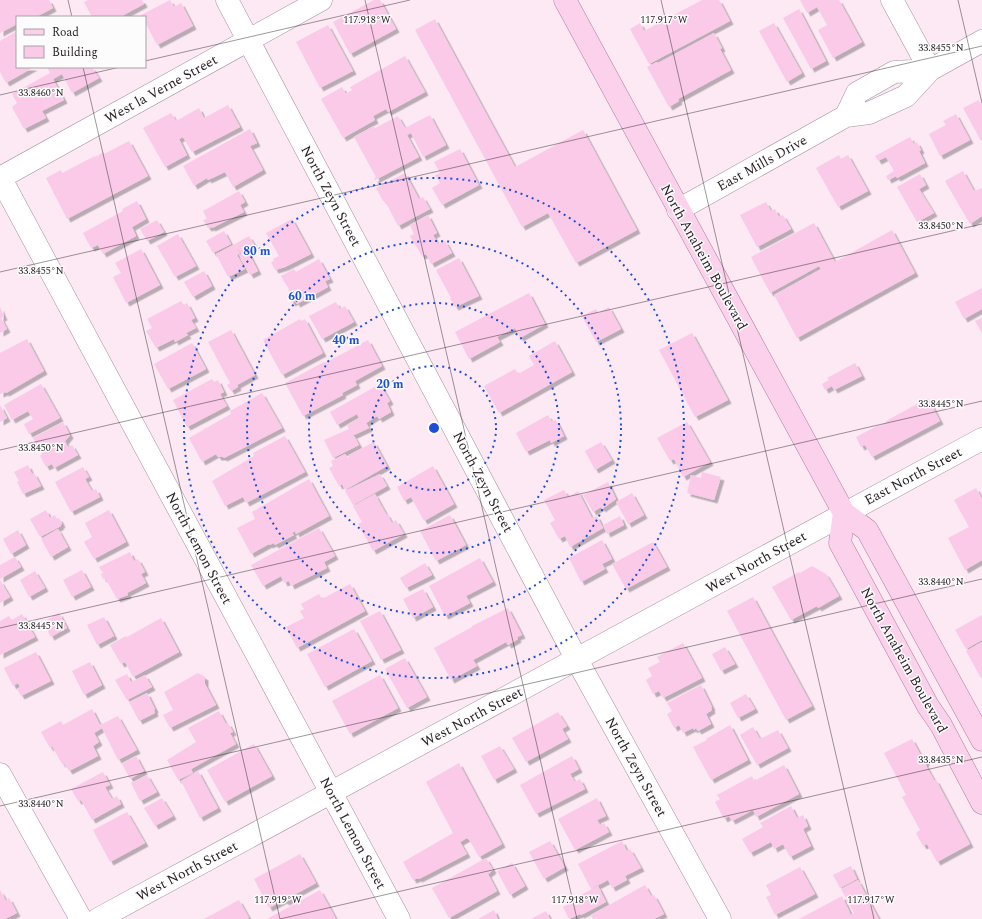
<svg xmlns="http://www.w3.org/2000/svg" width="982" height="919" viewBox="0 0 982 919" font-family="Spectral,serif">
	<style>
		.building { fill: #facae8; filter: url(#shadow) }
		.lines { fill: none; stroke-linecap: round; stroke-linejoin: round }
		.minor-casing { stroke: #a6909e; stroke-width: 23 }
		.major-casing { stroke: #af7e9d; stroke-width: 23 }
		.minor { stroke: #fff; stroke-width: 22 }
		.major { stroke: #fbd1eb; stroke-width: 22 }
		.ticks { fill: none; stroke: #261e23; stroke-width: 1; stroke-opacity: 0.45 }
		.ring { fill: none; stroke: #1d4ed8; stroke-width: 2; stroke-dasharray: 2 4 }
		.labels { text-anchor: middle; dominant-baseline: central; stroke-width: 3; stroke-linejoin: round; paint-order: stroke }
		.street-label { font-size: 14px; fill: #261e23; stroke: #fcfcfc }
		.ticks-label { font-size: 10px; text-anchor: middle; fill: #261e23; stroke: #fcfcfc; stroke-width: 3; stroke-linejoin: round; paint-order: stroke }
		.centre { fill: #1d4ed8; stroke: #fcfcfc; stroke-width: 2 }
		.ring-label { font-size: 12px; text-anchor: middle; font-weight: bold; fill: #1d4ed8; stroke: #fcfcfc; stroke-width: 3; stroke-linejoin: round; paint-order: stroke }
	</style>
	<defs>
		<filter id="shadow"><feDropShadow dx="3.5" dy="3.5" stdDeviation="0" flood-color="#0004"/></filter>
	</defs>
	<rect width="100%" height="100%" fill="#fce9f4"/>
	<path class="building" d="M0 0H49L53 8 36 17H17V24L0 33Z
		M88 0H142L144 4 120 17H92L84 2Z
		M170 0 174 7 181 3 193 26 157 45 145 22V17H142L141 15Z
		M374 0H380L396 29 350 54 333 22Z
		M702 0H719L730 21 649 64 630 29 640 23 644 31Z
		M800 0H839L862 42 833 58 818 30 827 25 817 7 807 13Z
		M799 9 826 61 811 69 783 18Z
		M435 19 515 167 583 130 637 230 576 263 548 213 522 227 415 30Z
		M774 23 802 73 787 82 759 31Z
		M328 25 353 71 320 88 296 42Z
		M17 31V67H34L6 83 0 72V41Z
		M714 33 722 48 720 49 731 70 678 99 679 101 669 107 647 67 657 62 658 63Z
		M405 56 425 92 388 112 386 109 373 116 375 120 343 138 321 99 342 87 346 94 352 90 350 87Z
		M47 67H69L70 68 71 67H92L99 78 72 93 62 74 53 79 64 100 42 111 46 118 24 129 12 107 17 103 12 94 50 73Z
		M979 100 980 103 982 102V140L981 141 963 108Z
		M228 105 240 127 192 152 183 137 179 139 187 155 165 167 143 128 171 113 176 121 199 108 204 118Z
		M956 114 970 140 940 156 929 134 946 125 943 121Z
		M430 115 446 145 423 157 411 133 407 135 419 157 375 180 374 179 376 177 354 137 374 126 375 128 398 116 405 128Z
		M250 129 257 143 250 146 263 170 233 187 225 172 208 180 207 178 194 186 183 166Z
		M910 137 914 144 917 142 921 150 919 151 925 163 897 178 896 176 888 180 886 176 894 171 886 157 878 161 875 156Z
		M129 141 148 176 67 219 46 178 61 170 62 173 95 156V157L104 152V154Z
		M460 149 479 185 442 205 432 188 440 183 435 175 440 173 434 162Z
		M839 155 841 159 848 155 868 191 838 207 816 168Z
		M963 171 974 191 982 188V216L970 224 945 181Z
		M405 173 419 199 423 197 430 209 398 226 385 201H383L376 188Z
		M920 174 926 185 919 189 934 213 917 222 897 187Z
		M239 191 245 202 240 205 244 212 212 228 211 227 208 228 203 220 207 219 203 211Z
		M137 201 146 219 132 227 136 236 103 254 98 245 91 248 83 233 123 211 122 209Z
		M766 202 771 211 775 209 779 217 783 215 791 229 757 247 740 215Z
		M428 215 437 233 433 235 438 244 445 241 452 253 431 264 426 254 422 256 410 236 414 234 410 225Z
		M292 219 311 254 285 267 275 270 271 262 274 261 273 259 279 256 266 233Z
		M157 220 164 232 147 241 140 229Z
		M814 223 835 262 892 230 915 273 797 338 774 295 821 269 819 266 770 293 751 257Z
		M224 231 231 244 213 253 206 241Z
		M178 234 196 266 175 277 157 246Z
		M249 236 254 244 241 253 235 244Z
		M235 244 240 253 237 255 245 269 228 277 216 254Z
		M141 249 160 285 126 303 113 277 121 273 115 263Z
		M247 250 258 271 250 275 239 255Z
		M459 258 479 296 455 307 450 298H451L436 270Z
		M319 259 330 279 325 281 328 287 297 304 295 301 292 303 287 295 291 293 281 276 294 269 296 272Z
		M204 271 212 286 193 297 184 282Z
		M982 288V309L964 319 955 302Z
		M529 293 545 324 520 338 515 328 497 337 500 342 469 359 455 332Z
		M181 301 184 305 187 303 195 318 191 320 196 328 186 333 188 335 175 342 174 339 156 348 146 331 152 328 147 319Z
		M336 302 340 309 345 306 354 322 322 339 309 316Z
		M0 307 4 317 1 318 7 329 0 333Z
		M609 307 621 329 596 342 582 316 596 309 598 313Z
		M982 318V333L975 321Z
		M300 319 301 321 305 319 323 353 282 375 263 340Z
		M231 330 255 375 237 385 238 387 231 391 227 385 230 383 208 342Z
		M692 333 728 400 695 417 659 350Z
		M27 339 44 371 6 393 5 392 0 394V353Z
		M368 340 382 366 355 381 357 385 342 393 343 395 303 416 285 383 324 362 325 363Z
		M555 341 572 372 499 413 484 386 515 369 518 374 534 365 529 356Z
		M192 343 206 369 168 389 154 364Z
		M855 363 862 376 834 390 832 386 825 390 822 384 829 380 827 378Z
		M212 379 214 382 218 380 224 392 220 394 227 406 187 427 173 400Z
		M41 384 60 418 29 434 24 424 33 419 28 411 12 420 4 405Z
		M380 384 390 401 387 403 391 412 379 419 377 416 366 423 369 428 352 436H354L359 445 333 458 324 440 349 429 347 425 359 418 357 414 337 425 330 412Z
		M262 393 282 428 224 458 223 457H218L216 454 202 462 189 438 231 414 230 411Z
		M928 398 940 421 872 457 865 445 861 447 856 437 879 425V426L887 422 886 421Z
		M0 405 7 418 0 422Z
		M548 415 552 422 556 420 564 436 551 443 550 440 526 452 516 433Z
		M63 422 70 435 65 441 68 447 72 445 78 455 54 468 52 464 46 467 40 456 42 454 33 438Z
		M687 422 710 462 683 477 674 459 670 461 657 438Z
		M285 436 305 472 246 503 243 497 225 506 212 481 254 456 253 453Z
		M374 442 387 466 345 490 342 484 339 486 329 468 333 466 331 461 345 454 348 458 349 457V455Z
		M601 442 612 460 595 470 585 451Z
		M28 465 32 474 34 473 41 486 23 494 17 482 19 481 14 472Z
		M433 466 454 504 424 521 411 497 404 501 397 487Z
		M83 467 89 477 85 479 92 491 96 489 100 497 71 512 55 482Z
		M702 472 721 477 714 500 687 493 691 475 701 478Z
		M380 474 387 486 353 505 345 491Z
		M309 479 329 516 296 534 295 531 292 533 294 535 275 545 274 543 269 545V544L251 554 237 528 255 519 252 512Z
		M608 482 616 499 602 509 601 507 593 512 583 495Z
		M976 488 982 499V560L965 570 948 538 969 527 954 500Z
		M564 490 568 497 578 491 592 518 597 516 603 528 570 547 565 536 559 539 550 523 555 520 544 500Z
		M632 493 644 515 628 524 616 502Z
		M375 494 386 514H387L392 523 396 520 404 534 373 551 358 524 362 522 353 506Z
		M46 510 50 518 55 515 57 519 59 518 62 524 60 525 61 526 40 537 30 519Z
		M109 510 126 542 94 559 84 542 92 537 85 523Z
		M450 515 466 545 436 561 420 531Z
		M620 516 624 525 607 534 603 525Z
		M319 528 335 556 324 562 327 568 291 586 289 581 284 583 281 576 263 586 251 565Z
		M58 529 68 547 51 557 41 539Z
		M18 530 26 545 11 554 3 539Z
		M602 540 612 559 602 564 605 569 581 582 569 558Z
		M653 542 667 567 626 589 612 564Z
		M130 552 134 561 138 559 145 572 141 574 146 583 127 593 128 595 117 599 105 578 103 579 101 574 103 573 99 567Z
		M15 557 21 567 0 579V565Z
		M480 558 493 582 466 596 470 603 445 616 429 586Z
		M425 563 432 575 406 588 400 578Z
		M812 566 826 574 839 596 818 608 817 606 791 620 772 587 799 572 800 573Z
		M82 570 91 587 72 597 63 580Z
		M35 571 45 588 29 597 20 580Z
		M0 580 10 597 0 603Z
		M350 584 365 611 297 648 286 627 304 618 300 611 304 609 301 604 319 594 322 599Z
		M423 589 433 607 413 618 403 599Z
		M753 597 812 706 786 720 727 611Z
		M508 608 522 635 517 637 518 639 508 645 506 642 473 660 477 666 451 680 434 648 472 627V626Z
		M380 611 401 650 381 660 360 621Z
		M59 613 67 628 51 637 43 622Z
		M22 614 35 637 0 655V621L9 616 12 620Z
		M982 615V640L966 649 955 630Z
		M104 617 114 636 97 645 87 625Z
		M161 618 179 652 133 677 125 662 121 664 110 645 126 636 127 637Z
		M354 629 372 661 325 687 307 654Z
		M982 642V677L981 678 966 651Z
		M683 643 702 678 663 698 659 691 653 694 646 680 652 676 648 668 660 662 657 657Z
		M725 647 735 664 721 671 712 654Z
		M36 652 51 681 21 696 17 689 20 687 18 683 13 686 4 668Z
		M405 658 427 697 407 708 385 669Z
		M90 662 102 685 84 695 72 671Z
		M198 673 205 677V684L216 705 170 728 163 715 173 710 164 692Z
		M127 674 131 682 145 675 152 687 127 700 115 680Z
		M380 675 398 708 350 734 332 701Z
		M701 685 712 707 711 708 712 710 706 714 711 724 698 731 696 728 694 730 693 728 683 733 679 725 674 728 667 714 672 711 667 703Z
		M147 693 155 709 154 710 155 713 139 721 129 702Z
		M746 694 755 709 738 718 730 703Z
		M92 709 100 725 118 716 137 750 118 760 102 728 94 733 99 742 93 746 98 756 69 771 64 763 62 764 52 746 50 748 41 732 61 721 63 725Z
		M219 711 226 724 228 723 233 732 230 733 236 744 191 769 193 773 178 780 167 760 196 742 188 728Z
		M558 712 567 726 562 729 568 739 526 762 512 738Z
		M730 725 748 760 711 780 693 747 707 740 706 739Z
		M753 727 760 739 778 730 788 748 757 765 740 735Z
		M912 739 920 754 928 757 925 764 934 780H936L970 844 937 862 927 844 923 846 916 833 920 830 902 797 906 795 884 753Z
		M254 744 272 776 225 802 207 770Z
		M500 746 514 769 494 780 481 756Z
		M136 756 144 771 130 779 122 764Z
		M572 756 579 769 570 774 575 782 580 779 585 789 536 814 520 785Z
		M459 763 502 844 479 857 470 841 467 838 460 842 467 854 419 879 418 878 413 880 403 862 453 833 426 782Z
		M784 765 799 794 756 817 753 810 732 821 729 816 724 819 715 802 720 799 717 795 752 776 754 781Z
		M198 771 218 808 200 818 181 781Z
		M103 772 110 785 105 787 112 799 117 796 121 804 92 820 81 800 78 801 71 789Z
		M147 775 157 792 140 801 131 783Z
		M162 798 173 816 155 826 144 808Z
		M597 798 606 816 597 820 600 825 604 823 609 832 575 850 558 819Z
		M791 806 797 818 803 815 808 826 803 829 811 846 790 857 783 844 774 849 771 842 750 853 742 839 763 827 760 823Z
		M127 812 145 843 110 862 93 830Z
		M550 841 565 867 544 879 529 852Z
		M622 841 627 851 630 849 641 868 625 876 627 880 612 888 608 880 591 889 578 864Z
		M300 854 316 883 294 895 295 897 286 902 284 900 269 908 254 879Z
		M486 858 493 870 488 874 497 891 449 918 432 888Z
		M512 863 525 886 510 895 497 871Z
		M851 866 857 879 840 888 833 875Z
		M800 867 815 894 775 915 766 897 771 895 766 885Z
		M858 880 879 919H799L842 896 851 915 854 913 841 889Z
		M645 885 651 896 654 895 664 914 654 919H593L591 915Z
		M598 886 606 902 581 915 580 914 569 919 563 907 574 901 573 899Z
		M0 890 6 901 9 898 17 913 5 919H0Z
		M320 890 336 919H267Z
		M239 900 249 918 247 919H204Z
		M494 910 498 919H478Z
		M546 911 550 919H531Z"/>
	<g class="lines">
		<defs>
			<path id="minor" d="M227 0 577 660 720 919
				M892 0 930 70
				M846 116 857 93 894 72 930 70
				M0 177 399 919
				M0 178 321 0
				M678 210 846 116 869 113 906 96 930 70 982 41
				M0 774 81 919
				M98 919C394 760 688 599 982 439"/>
			<path id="major" d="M565 0 844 513 867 530 982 740
				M844 513 840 543 928 706 941 725 982 803"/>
		</defs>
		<use href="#minor" class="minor-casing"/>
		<use href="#major" class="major-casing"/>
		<use href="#minor" class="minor"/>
		<use href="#major" class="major"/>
	</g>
	<path class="ticks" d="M68 0 72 17M365 0 577 919M661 0 874 919M958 0 982 103M145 61 410 0M83 67 280 919M0 95 120 67M0 272 982 46M0 450 982 224M0 628 982 401M0 806 982 579M280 919 982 757"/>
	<g class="ring">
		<circle cx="434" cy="428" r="62"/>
		<circle cx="434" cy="428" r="125"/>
		<circle cx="434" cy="428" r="187"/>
		<circle cx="434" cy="428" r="250"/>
	</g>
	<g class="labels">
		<g class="street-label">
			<text transform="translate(161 89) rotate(-29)">West la Verne Street</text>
			<text transform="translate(762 163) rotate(-29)">East Mills Drive</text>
			<text transform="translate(331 196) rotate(62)">North Zeyn Street</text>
			<text transform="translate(704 257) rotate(61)">North Anaheim Boulevard</text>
			<text transform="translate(913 476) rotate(-28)">East North Street</text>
			<text transform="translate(483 482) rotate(62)">North Zeyn Street</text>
			<text transform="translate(199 548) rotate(62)">North Lemon Street</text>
			<text transform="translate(756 562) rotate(-29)">West North Street</text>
			<text transform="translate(904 660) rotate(61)">North Anaheim Boulevard</text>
			<text transform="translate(472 717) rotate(-28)">West North Street</text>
			<text transform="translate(636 767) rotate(61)">North Zeyn Street</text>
			<text transform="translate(353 833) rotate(62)">North Lemon Street</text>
			<text transform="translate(187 871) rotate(-28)">West North Street</text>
		</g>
	</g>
	<g class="ticks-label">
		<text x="367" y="23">117.918°W</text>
		<text x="664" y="23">117.917°W</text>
		<text x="941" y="51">33.8455°N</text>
		<text x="41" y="96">33.8460°N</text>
		<text x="941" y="229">33.8450°N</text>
		<text x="41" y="274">33.8455°N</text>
		<text x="941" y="407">33.8445°N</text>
		<text x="41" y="451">33.8450°N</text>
		<text x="941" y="585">33.8440°N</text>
		<text x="41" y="629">33.8445°N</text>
		<text x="941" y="763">33.8435°N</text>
		<text x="41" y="807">33.8440°N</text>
		<text x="278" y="903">117.919°W</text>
		<text x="575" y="903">117.918°W</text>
		<text x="871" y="903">117.917°W</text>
	</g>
	<circle cx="434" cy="428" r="6" class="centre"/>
	<g class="ring-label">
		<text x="257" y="255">80 m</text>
		<text x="302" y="300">60 m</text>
		<text x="346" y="344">40 m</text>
		<text x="390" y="388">20 m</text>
	</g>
	<rect x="16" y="16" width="130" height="52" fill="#fcfcfc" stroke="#a6a3a5"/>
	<rect x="24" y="29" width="20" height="6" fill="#fbd1eb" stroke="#a6a3a5"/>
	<text x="52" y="36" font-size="12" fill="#261e23">Road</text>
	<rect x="24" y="46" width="20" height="12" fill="#facae8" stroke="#a6a3a5"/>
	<text x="52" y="56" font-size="12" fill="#261e23">Building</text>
</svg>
